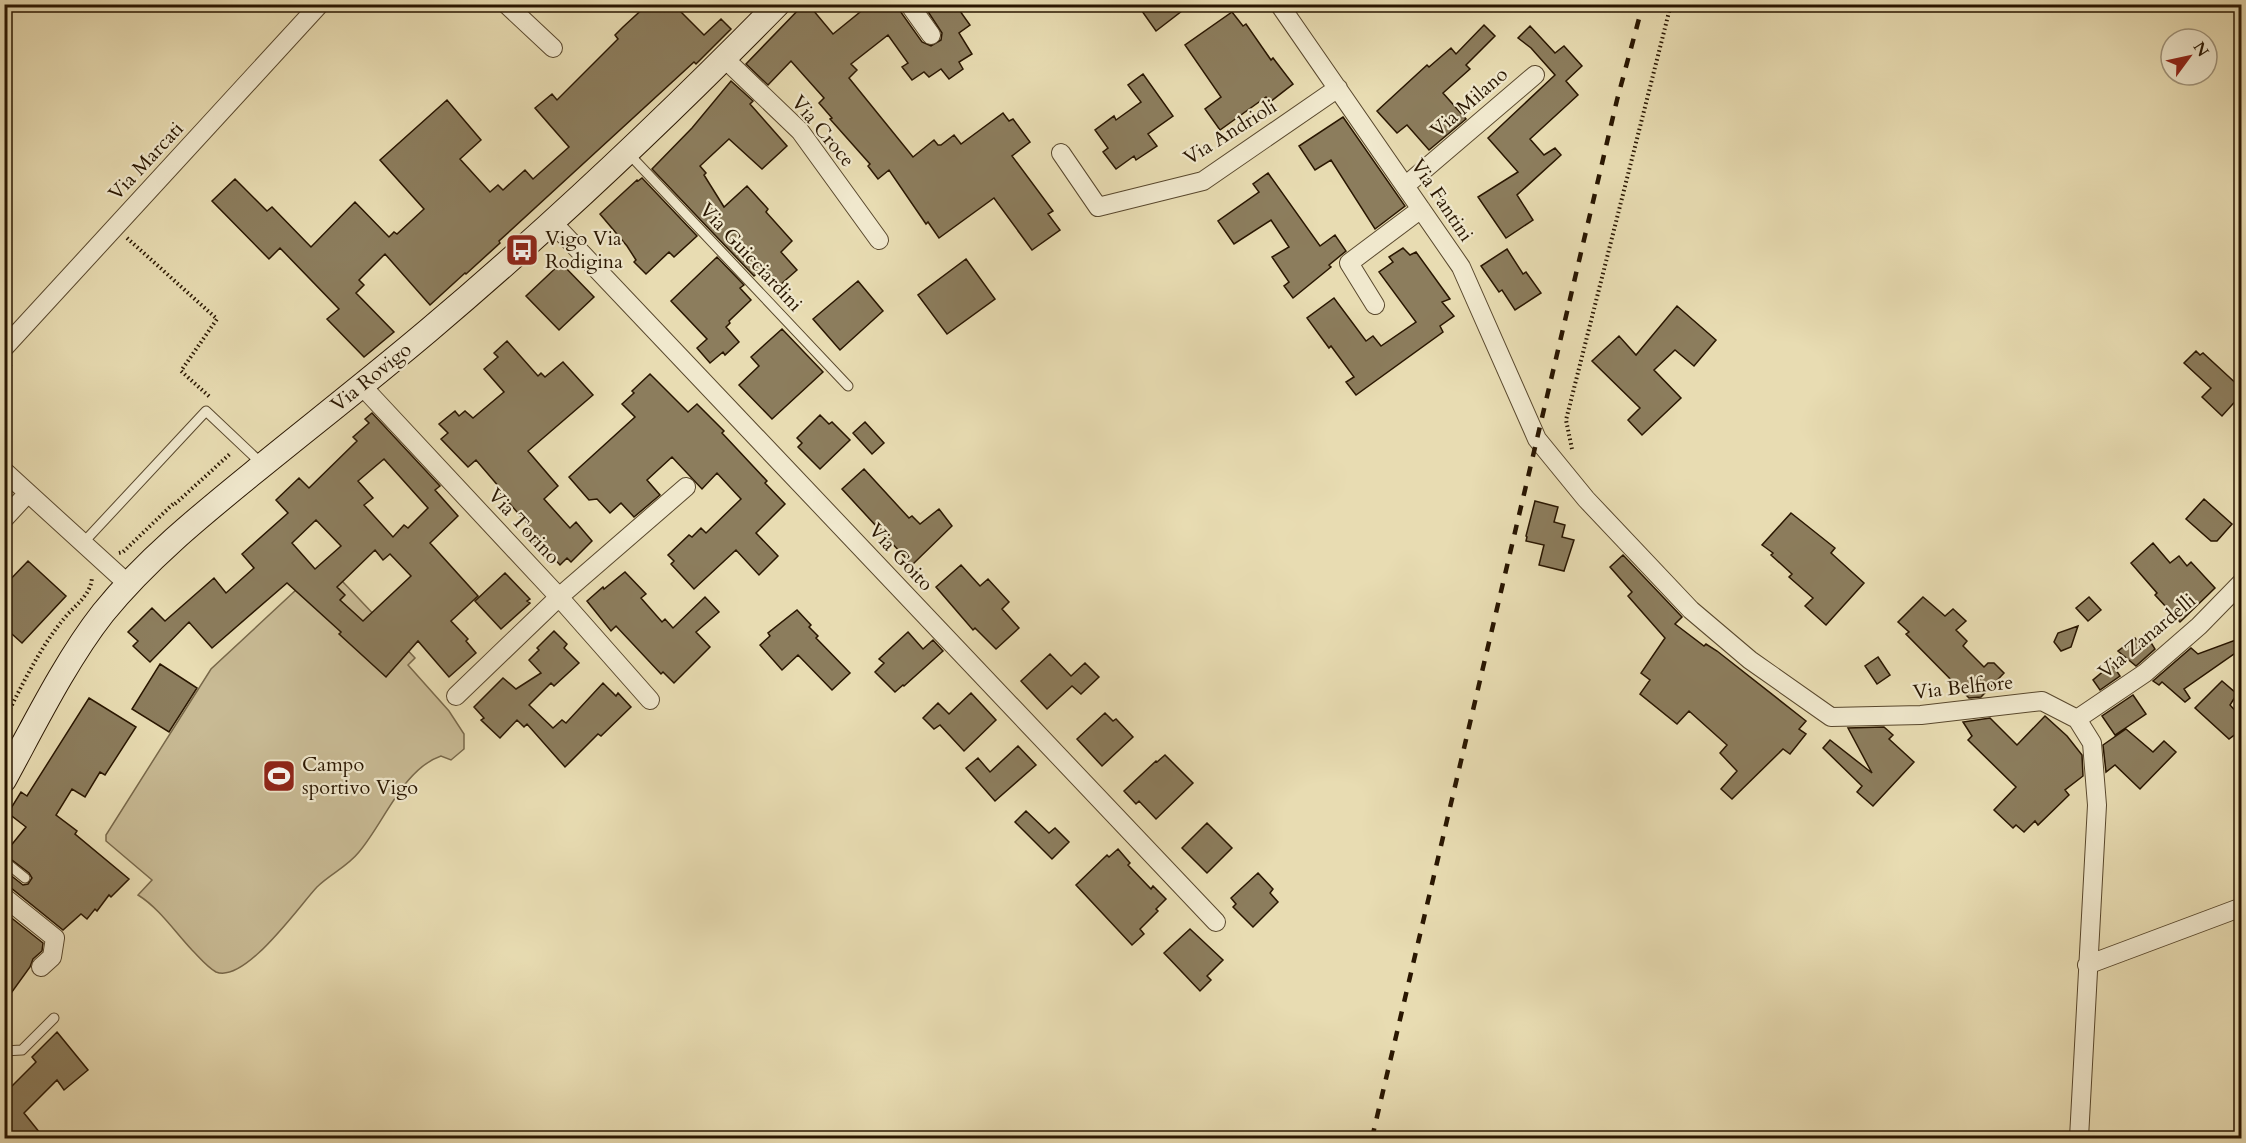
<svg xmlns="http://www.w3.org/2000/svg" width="2246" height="1143" viewBox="0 0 2246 1143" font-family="Cardo,serif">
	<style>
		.green { fill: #c8ba94; stroke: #78684a; stroke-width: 1.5 }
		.building { fill: #8c7d5d; stroke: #291601; stroke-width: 1.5; fill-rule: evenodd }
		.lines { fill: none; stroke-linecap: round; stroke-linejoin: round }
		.service-casing { stroke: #59482d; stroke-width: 11 }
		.minor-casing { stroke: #59482d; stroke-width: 20 }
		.secondary-casing { stroke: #291601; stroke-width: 26 }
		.path { stroke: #291601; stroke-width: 4; stroke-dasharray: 1.5 3; stroke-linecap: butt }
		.service { stroke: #f0e8cd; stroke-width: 9 }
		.minor { stroke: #f0e8cd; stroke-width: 18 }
		.secondary { stroke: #f0e8cd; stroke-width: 24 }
		.rail { stroke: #291601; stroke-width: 4.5; stroke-dasharray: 10 10; stroke-linecap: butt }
		.labels { text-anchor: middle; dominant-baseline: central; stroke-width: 4.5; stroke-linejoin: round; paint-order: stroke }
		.street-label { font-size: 20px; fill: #291601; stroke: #f0e8cd }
		.poi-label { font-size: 20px; fill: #291601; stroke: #f0e8cd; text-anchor: start }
	</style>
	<rect width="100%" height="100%" fill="#e8dcb2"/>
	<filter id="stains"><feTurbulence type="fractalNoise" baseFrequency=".00333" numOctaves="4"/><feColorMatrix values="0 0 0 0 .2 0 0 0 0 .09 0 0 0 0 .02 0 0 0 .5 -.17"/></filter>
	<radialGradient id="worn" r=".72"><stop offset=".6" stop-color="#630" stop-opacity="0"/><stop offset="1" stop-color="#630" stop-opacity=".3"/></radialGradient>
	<path class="green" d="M325 563 415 658 408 665 449 711 464 734V749L451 760 441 756C403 769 384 823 359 852 347 867 330 874 317 887 299 906 245 984 216 972 207 967 199 957 192 950 175 932 159 908 138 895L152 880 106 841V835L211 669Z"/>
	<path class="building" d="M648 4H673L704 35 721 19 731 29 696 64 694 62 499 241 500 243 466 274 465 273 430 305 385 254 359 280 364 285 356 293 394 332 364 357 327 319 339 309 280 248 269 259 212 201 235 179 267 211 272 207 311 247 355 202 389 237 394 232 397 234 424 209 380 160 447 100 481 140 460 159 490 192 498 185 503 190 525 170 533 179 569 147 535 108 552 94 557 100 618 39 615 35 623 27Z
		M804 4H808L833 34 870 4H898L900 11 922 42 931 46 941 40 942 33 923 4H955L970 25 959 33 972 54 959 62 963 69 949 79 941 69 929 77 924 72 912 80 902 67 908 63 888 35 851 64 857 70 849 78 913 157 934 140 938 145H941L954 135 961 144 1003 113 1009 121 1013 119 1030 142 1012 156 1053 211 1048 214 1060 230 1032 250 994 198 939 238 928 222 926 224 889 170 878 179 868 166 870 164 830 119 832 118 819 103 824 98 791 61 768 85 746 64Z
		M1137 4H1191L1156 31Z
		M1232 12 1243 26 1246 24 1271 60 1273 58 1293 84 1270 102 1266 97 1220 130 1205 109 1221 97 1185 45Z
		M1484 25 1495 36 1466 65 1470 69 1443 93 1466 119 1429 150 1407 125 1397 133 1377 111 1427 65 1429 67 1451 48 1456 54Z
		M1530 26 1555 53 1564 46 1582 66 1566 81 1578 95 1530 139 1544 155 1555 148 1561 155 1517 195 1533 220 1506 238 1478 197 1518 172 1488 138 1555 75 1531 48 1518 38Z
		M1143 74 1173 116 1148 134 1157 146 1136 160 1134 156 1116 169 1103 152 1108 148 1095 130 1114 116 1116 120 1141 102 1128 85Z
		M731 81 753 101 750 104 787 146 762 169 729 139 700 166 706 173 704 175 724 207 747 186 768 209 766 212 792 241 781 252 797 270 780 285 764 267 754 276 652 169 692 128Z
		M1343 117 1405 206 1375 229 1331 160 1315 170 1299 146Z
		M1268 173 1320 246 1335 235 1346 251 1329 265 1331 267 1293 298 1284 286 1289 282 1272 257 1289 247 1271 220 1234 244 1218 221 1259 192 1253 184Z
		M642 178 697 236 674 257 669 252 646 274 634 262 636 260 627 246 600 214 637 180 638 181Z
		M1403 248 1410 255 1416 252 1450 299 1442 302 1454 316 1440 326 1443 332 1356 395 1346 382 1354 377 1331 346 1329 348 1307 318 1334 298 1366 341 1373 336 1381 346 1416 322 1379 272 1393 262 1389 257Z
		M1507 249 1523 274 1526 272 1541 293 1515 310 1502 290 1499 292 1481 266Z
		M717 257 744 285 740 288 751 300 729 321 730 323 726 327 739 342 725 355 723 352 710 363 697 348 707 339 671 301Z
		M966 259 995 299 947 334 918 295Z
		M561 263 594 297 559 330 526 296Z
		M858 281 883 311 840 350 813 319Z
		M1677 306 1716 340 1694 366 1675 350 1654 370 1681 398 1642 435 1628 420 1640 408 1592 361 1619 336 1636 355Z
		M782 329 823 372 772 419 739 385 759 366 751 357Z
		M507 341 538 376 541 373 545 377 563 362 593 395 528 451 558 486 544 499 570 528 576 522 592 541 571 562 567 558 560 565 544 547 540 551 524 533 530 527 498 490 500 488 476 460 468 467 441 439 448 433 439 424 455 411 459 416 465 411 473 418 504 392 484 369 498 357 494 353Z
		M2196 351 2200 355 2203 353 2241 388V395L2222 416 2202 397 2211 388 2184 363Z
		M650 374 688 412 697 404 724 431 722 433 767 481 765 483 785 504 756 533 778 556 759 575 736 550 694 589 671 564 674 561 668 555 689 535 692 537 701 528 706 533 741 499 717 473 702 489 672 457 647 480 660 495 634 517 621 503 610 513 597 499 589 500 569 477 635 417 622 404 634 393 632 391Z
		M372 413 440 486 435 490 458 516 430 543 478 596 451 621 468 639 466 641 476 653 449 677 418 641 386 677 339 634 341 632 287 583 212 648 189 622 150 662 133 646 138 641 128 632 152 608 165 621 214 578 226 593 254 568 242 554 288 513 276 500 299 478 309 488 357 441 353 437 369 423 365 419ZM384 459 428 508 408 528 404 525 393 537 364 505 373 498 358 481ZM316 520 341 546 315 569 292 543ZM375 550 383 560 390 554 411 576 363 621 340 600 345 595 337 587Z
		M820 415 829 424 832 422 850 440 820 469 798 447 802 443 797 438Z
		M865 422 884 443 872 454 853 433Z
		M864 469 909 518 912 516 920 524 939 509 952 526 912 565 842 489Z
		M2204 499 2232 524 2217 541H2211L2186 519Z
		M1535 501 1558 507 1554 522 1565 525 1562 537 1574 540 1564 571 1539 565 1544 545 1526 541 1527 537 1526 536Z
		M1791 513 1835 548 1831 553 1864 583 1826 625 1805 606 1813 598 1789 577 1792 574 1771 555 1773 553 1762 545Z
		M2153 543 2170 563 2179 556 2187 566 2191 562 2215 588 2180 622 2155 595 2157 593 2131 563Z
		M1623 555 1682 617 1675 624 1704 646 1706 644 1717 651 1806 721 1799 729 1806 734 1790 754 1783 749 1732 799 1721 789 1737 771 1720 753 1727 745 1689 711 1677 724 1640 694 1650 680 1641 673 1665 638 1628 596 1632 592 1610 567Z
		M28 561 66 596 22 643 4 627V586Z
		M961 565 980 586 988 579 1009 602 1002 609 1019 628 996 649 975 628 973 630 936 587Z
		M625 572 646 594 641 598 662 622 665 619 673 628 705 597 719 612 696 632 710 647 674 683 663 672 661 674 616 626 611 631 587 601 603 587 604 589Z
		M505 573 530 599 527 601 530 603 501 629 475 601Z
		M1923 597 1945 616 1953 609 1966 621 1956 630 1967 641 1963 646 1984 667 1988 663H1994L2004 673 1981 697 1969 698 1906 634 1909 632 1898 622Z
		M2089 597 2101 610 2088 621 2076 608Z
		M797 610 811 625 809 627 818 636 816 638 850 673 832 690 798 655 782 670 760 645 770 636 768 633Z
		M2078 626 2071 647 2061 651 2054 642 2058 633Z
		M554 631 567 644 564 648 579 663 554 686 551 683 529 705 553 728 562 720 566 723 603 683 616 696 618 693 631 707 601 736 598 734 565 767 527 724 524 727 517 720 500 738 481 720 484 718 474 707 503 678 516 689 541 673 529 660 539 650 537 648Z
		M908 632 923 649 933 640 943 651 904 686 903 685 895 692 875 672 884 663 879 659Z
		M2135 638 2142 647 2150 641 2155 649 2136 666 2118 651Z
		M2241 638V649L2184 689 2190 698 2185 702 2162 682 2159 685 2153 681 2191 648 2198 654Z
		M1050 654 1071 676 1085 663 1099 677 1081 694 1072 686 1047 709 1021 681Z
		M1878 657 1890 675 1877 684 1865 666Z
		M160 664 197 688 169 732 132 709Z
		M2112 664 2120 676 2100 690 2093 680Z
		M2222 681 2237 694 2230 705 2241 717V730L2229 739 2195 708Z
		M971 693 996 720 964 751 940 725 934 729 923 718 938 703 949 714Z
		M2133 695 2146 714 2115 735 2102 716Z
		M89 698 136 727 105 775 100 772 85 797 72 789 56 815 77 831 75 834 129 879 111 897 109 895 97 911 95 909 87 919 81 914 63 930 11 888 4 886V870L23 885 28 884 32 878 29 873 4 854 26 827 8 813 21 792 27 796Z
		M1105 713 1113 721 1116 719 1133 737 1102 766 1077 739Z
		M2045 716 2067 736 2082 755 2083 776 2065 790 2069 795 2038 825 2035 821 2024 832 2016 825 2013 828 1994 810 2016 787 1968 740 1972 736 1963 722 1990 718 2017 745Z
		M1884 727 1893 735 1889 739 1914 762 1873 806 1857 792 1862 786 1823 748 1830 740 1872 773 1848 728Z
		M2126 729 2153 752 2164 741 2176 752 2140 789 2115 765 2106 772 2103 745Z
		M1018 746 1036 765 995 801 966 768 978 758 990 772Z
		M1165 755 1193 783 1156 819 1139 801 1136 804 1124 791 1156 761 1157 762Z
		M1026 811 1049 833 1055 828 1069 842 1052 859 1015 822Z
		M1207 823 1232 848 1207 873 1182 848Z
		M1118 849 1130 863 1128 865 1151 889 1153 886 1166 899 1156 909 1158 911 1140 929 1144 934 1132 945 1076 885 1107 855 1109 857Z
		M1258 873 1273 889 1270 893 1278 902 1253 927 1233 907 1236 904 1231 898Z
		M4 912 43 943 42 951 33 959 30 967 4 1003Z
		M1190 929 1223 960 1207 976 1211 980 1200 991 1164 953Z
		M57 1032 88 1070 64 1090 57 1080 24 1113 44 1138H4V1094L36 1062 32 1057Z"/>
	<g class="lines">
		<defs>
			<path id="service" d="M628 153 848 386
				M83 543 206 411 261 463
				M4 861 25 878
				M4 1051 22 1050 54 1018"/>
			<path id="minor" d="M506 4 553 48
				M909 4 931 35
				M1279 4 1461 267 1537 439 1586 499 1691 610 1750 660 1831 717 1921 715 2042 701 2077 719 2092 743 2097 805 2079 1138
				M725 59 800 131 879 240
				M1061 153 1098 207 1203 181 1338 88
				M1405 186 1535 75
				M553 223 1216 922
				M1375 305 1349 263 1421 209
				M4 348 320 4
				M362 386 559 597 650 700
				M4 471 128 584
				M4 519 28 493
				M456 696 559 597 686 487
				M2077 719 2145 673 2199 626 2242 582
				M4 897 55 938 52 957 41 967
				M2087 965 2242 907"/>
			<path id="secondary" d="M4 780C33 727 66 660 103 613 146 560 200 516 253 473 312 425 371 379 429 330 551 227 666 118 778 4"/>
		</defs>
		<use href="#service" class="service-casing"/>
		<use href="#minor" class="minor-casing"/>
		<use href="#secondary" class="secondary-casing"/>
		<path class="path" d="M127 238 217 319 181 371 211 398
			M4 372 11 364
			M1572 449 1566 420 1671 4
			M175 504 231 453
			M119 553 123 552 174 503
			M4 721C22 685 41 645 67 615 78 603 91 594 92 577"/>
		<use href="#service" class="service"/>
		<use href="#minor" class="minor"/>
		<use href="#secondary" class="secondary"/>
		<path class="rail" d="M1372 1138 1617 100 1643 4"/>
	</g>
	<defs>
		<symbol id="bus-square" viewBox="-11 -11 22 22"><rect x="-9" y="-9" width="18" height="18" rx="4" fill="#8f2418" stroke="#f0e8cd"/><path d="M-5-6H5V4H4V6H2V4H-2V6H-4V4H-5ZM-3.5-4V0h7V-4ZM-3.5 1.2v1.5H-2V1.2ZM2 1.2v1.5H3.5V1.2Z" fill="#fff"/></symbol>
		<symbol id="stadium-square" viewBox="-11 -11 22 22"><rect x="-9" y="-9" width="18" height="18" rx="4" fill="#8f2418" stroke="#f0e8cd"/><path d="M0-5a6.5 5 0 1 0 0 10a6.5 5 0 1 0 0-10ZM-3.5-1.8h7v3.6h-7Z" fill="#fff"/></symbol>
	</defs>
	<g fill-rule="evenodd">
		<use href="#bus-square" x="503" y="231" width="38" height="38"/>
		<use href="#stadium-square" x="260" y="757" width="38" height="38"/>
	</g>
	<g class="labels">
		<g class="street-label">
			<text transform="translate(1469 102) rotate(-41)">Via Milano</text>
			<text transform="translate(823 131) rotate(50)">Via Croce</text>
			<text transform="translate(1230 132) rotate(-32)">Via Andrioli</text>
			<text transform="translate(146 161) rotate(-47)">Via Marcati</text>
			<text transform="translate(1442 200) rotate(56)">Via Fantini</text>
			<text transform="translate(751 257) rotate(47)">Via Guicciardini</text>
			<text transform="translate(371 377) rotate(-39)">Via Rovigo</text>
			<text transform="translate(524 526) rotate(47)">Via Torino</text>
			<text transform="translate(901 557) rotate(47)">Via Goito</text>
			<text transform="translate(2147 636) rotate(-40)">Via Zanardelli</text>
			<text transform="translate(1963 687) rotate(-6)">Via Belfiore</text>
		</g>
		<g class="poi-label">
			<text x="545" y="238">Vigo Via<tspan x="545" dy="23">Rodigina</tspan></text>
			<text x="302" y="764">Campo<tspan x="302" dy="23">sportivo Vigo</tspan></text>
		</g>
	</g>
	<rect width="2246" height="1143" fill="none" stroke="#e8dcb2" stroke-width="24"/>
	<rect x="6" y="6" width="2234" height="1131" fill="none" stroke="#291601" stroke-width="3"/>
	<rect x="12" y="12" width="2222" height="1119" fill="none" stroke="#291601" stroke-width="1.5"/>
	<g transform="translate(2189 57) rotate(57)"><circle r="28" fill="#f0e8cd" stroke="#a0947b" stroke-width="1.5"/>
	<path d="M0-4.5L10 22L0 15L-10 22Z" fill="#8f2418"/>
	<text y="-9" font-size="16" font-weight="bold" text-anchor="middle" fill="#291601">N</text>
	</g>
	<rect width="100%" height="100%" filter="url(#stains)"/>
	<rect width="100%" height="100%" fill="url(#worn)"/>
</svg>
